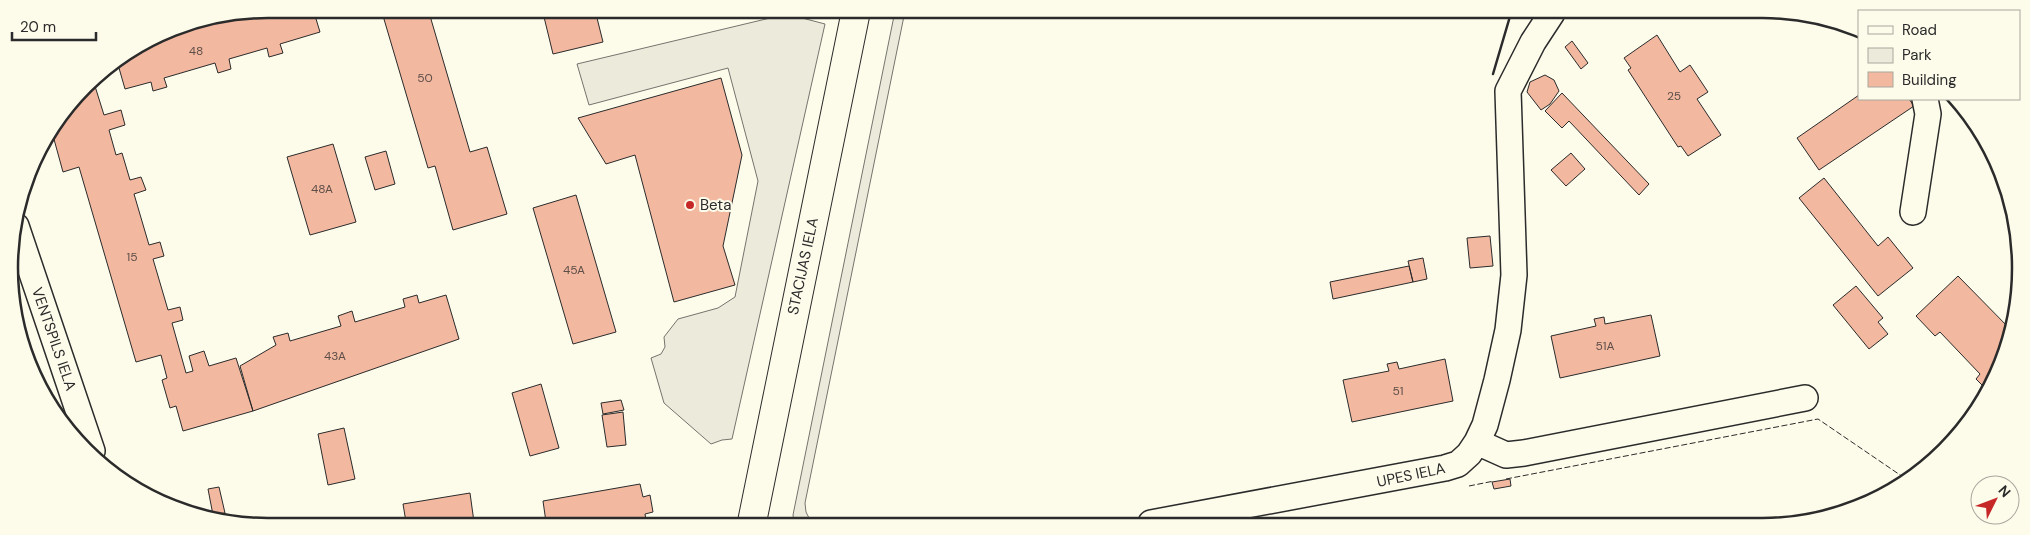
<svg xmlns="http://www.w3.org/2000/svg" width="2030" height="535" viewBox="0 0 2030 535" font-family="'DM Sans',sans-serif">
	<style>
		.green { fill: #ecebdb; stroke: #74746e }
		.parking { fill: #eceadb; stroke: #74746e }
		.building { fill: #f2b8a0; stroke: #2b2b2b }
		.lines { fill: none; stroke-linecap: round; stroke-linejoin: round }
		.street-casing { stroke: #2b2b2b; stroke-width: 28 }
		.secondary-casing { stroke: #2b2b2b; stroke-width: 30 }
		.street { stroke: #fdfbea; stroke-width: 25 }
		.secondary { stroke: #fdfbea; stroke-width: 28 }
		.fence { stroke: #2b2b2b; stroke-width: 1; stroke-dasharray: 6 2.5; stroke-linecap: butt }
		.wall { stroke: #2b2b2b; stroke-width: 2.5 }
		.poi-dot { fill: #c62828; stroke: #fdfbea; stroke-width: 2 }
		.labels { text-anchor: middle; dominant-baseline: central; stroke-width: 4; stroke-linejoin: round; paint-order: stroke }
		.number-label { font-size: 12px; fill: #5d4e48 }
		.poi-label { font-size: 15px; fill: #2b2b2b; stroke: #fdfbea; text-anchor: start }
		.street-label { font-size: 15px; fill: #2b2b2b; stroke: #fdfbea }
		.rim { fill: none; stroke: #2b2b2b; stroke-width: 2.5 }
	</style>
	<rect width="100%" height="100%" fill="#fdfbea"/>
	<path class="green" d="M895 11H905L805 503 806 512 811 522H794L793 515Z"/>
	<path class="parking" d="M787 14 825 24 732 439 722 440 711 444 664 403 651 358 661 354 665 347 664 337 678 319 718 308 735 297 758 181 728 68 589 105 577 64Z"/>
	<path class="building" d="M268 9H313L320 32 280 44 283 53 269 57 267 48 229 59 231 69 218 73 215 63 164 78 167 87 153 91 151 82 125 89 117 61 166 30Z
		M381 9H428L470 152 487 147 507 214 453 230 435 166 428 168Z
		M573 10H595L603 42 553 54 544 17Z
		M1657 35 1680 72 1690 65 1708 92 1697 99 1721 135 1688 156 1681 146 1678 147 1628 70 1631 68 1624 58Z
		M1572 41 1588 63 1581 69 1565 47Z
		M1545 75 1554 80 1559 91 1550 104 1541 110 1527 92 1530 82Z
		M721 78 742 155 723 246 735 285 674 302 635 155 606 164 578 118Z
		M94 83 104 115 121 110 125 125 109 130 116 155 122 153 130 180 141 177 146 190 134 194 149 245 160 242 164 256 153 259 168 310 180 307 183 320 172 323 186 373 193 371 189 356 204 351 209 366 236 358 253 411 183 431 176 406 170 408 162 380 167 378 161 355 136 362 79 167 63 172 52 132 88 84Z
		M1562 93 1649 184 1639 195 1569 121 1562 128 1545 111Z
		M1859 95V99H1909L1914 106 1819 170 1797 138Z
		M333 144 356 222 310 235 287 157Z
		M386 151 395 184 375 190 365 157Z
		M1571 153 1585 169 1566 186 1551 170Z
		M1824 178 1878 246 1888 237 1913 268 1878 296 1799 198Z
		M576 195 616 332 573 344 533 208Z
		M1490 236 1493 266 1470 268 1467 238Z
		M1423 258 1427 279 1413 282 1408 261Z
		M1409 266 1413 282 1333 299 1330 282Z
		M1958 276 2012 331 1994 382 1988 391 1976 379 1980 374 1940 332 1935 336 1916 316Z
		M1856 286 1883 318 1878 322 1888 334 1869 349 1833 305Z
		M417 295 419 303 446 295 459 339 253 411 240 366 276 345 273 337 288 333 290 341 341 326 338 316 352 311 355 322 405 307 403 299Z
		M1651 315 1660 356 1560 378 1551 336 1596 326 1594 319 1604 317 1605 324Z
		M1445 359 1453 401 1352 422 1343 380 1389 371 1387 364 1397 362 1399 369Z
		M541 384 559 448 530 456 512 393Z
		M621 400 624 410 603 414 601 403Z
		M623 412 626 445 607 447 602 415Z
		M344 428 355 479 328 485 318 434Z
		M1510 479 1511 486 1494 489 1492 482Z
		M640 484 643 497 650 495 653 512 645 514 646 520 546 522 543 501Z
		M219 487 225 513 213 515 208 489Z
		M470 493 474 522H406L403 504Z"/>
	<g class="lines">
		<defs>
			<path id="street" d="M1913 212 1928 114 1925 99
				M16 226 92 451
				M1477 442 1506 455 1524 453 1805 398
				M1151 523 1445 468 1458 464 1469 454 1477 442 1485 425 1497 380 1508 330 1514 275 1508 91 1533 42 1552 13"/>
			<path id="secondary" d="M752 522 856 11"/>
		</defs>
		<use href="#street" class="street-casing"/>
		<use href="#secondary" class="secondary-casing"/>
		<use href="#street" class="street"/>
		<use href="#secondary" class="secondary"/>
		<path class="fence" d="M1506 479 1818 419 1906 479
			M1469 486 1494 481"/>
		<path class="wall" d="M1493 74 1511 13"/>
	</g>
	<circle class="poi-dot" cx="690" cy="205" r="5"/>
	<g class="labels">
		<g class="number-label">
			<text x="196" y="51">48</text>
			<text x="425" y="78">50</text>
			<text x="1674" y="96">25</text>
			<text x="322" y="189">48A</text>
			<text x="132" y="257">15</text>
			<text x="574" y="270">45A</text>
			<text x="1605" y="346">51A</text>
			<text x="335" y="356">43A</text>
			<text x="1398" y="391">51</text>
		</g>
		<g class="poi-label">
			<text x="700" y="205">Beta</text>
		</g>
		<g class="street-label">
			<text transform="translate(803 266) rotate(-78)">STACIJAS IELA</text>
			<text transform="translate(54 339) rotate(71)">VENTSPILS IELA</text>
			<text transform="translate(1411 475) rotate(-12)">UPES IELA</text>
		</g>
	</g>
	<path d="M0 0H2030V535H0ZM268 18H1762A250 250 0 0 1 2012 268V268A250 250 0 0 1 1762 518H268A250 250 0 0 1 18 268V268A250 250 0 0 1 268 18Z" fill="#fdfbea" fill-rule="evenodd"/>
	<path class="rim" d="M268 18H1762A250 250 0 0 1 2012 268V268A250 250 0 0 1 1762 518H268A250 250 0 0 1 18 268V268A250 250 0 0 1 268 18Z"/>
	<rect x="1858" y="10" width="162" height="90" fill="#fdfbea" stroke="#a9a89e"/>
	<rect x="1868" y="26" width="25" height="8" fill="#fdfbea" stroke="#a9a89e"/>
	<text x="1902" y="35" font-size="15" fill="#2b2b2b">Road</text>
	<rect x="1868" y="48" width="25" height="15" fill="#ecebdb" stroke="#a9a89e"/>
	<text x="1902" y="60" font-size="15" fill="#2b2b2b">Park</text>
	<rect x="1868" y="72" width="25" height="15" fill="#f2b8a0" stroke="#a9a89e"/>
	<text x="1902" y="85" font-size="15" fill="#2b2b2b">Building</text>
	<g transform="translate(1995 500) rotate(48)"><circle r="24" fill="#fdfbea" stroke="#a9a89e"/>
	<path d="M0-4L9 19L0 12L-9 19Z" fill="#c62828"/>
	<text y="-8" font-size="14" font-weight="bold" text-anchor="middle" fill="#2b2b2b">N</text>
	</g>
	<path d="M12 32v8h84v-8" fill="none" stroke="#2b2b2b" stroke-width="2.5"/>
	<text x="20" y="32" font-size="15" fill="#2b2b2b" stroke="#fdfbea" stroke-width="4" paint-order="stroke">20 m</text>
</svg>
